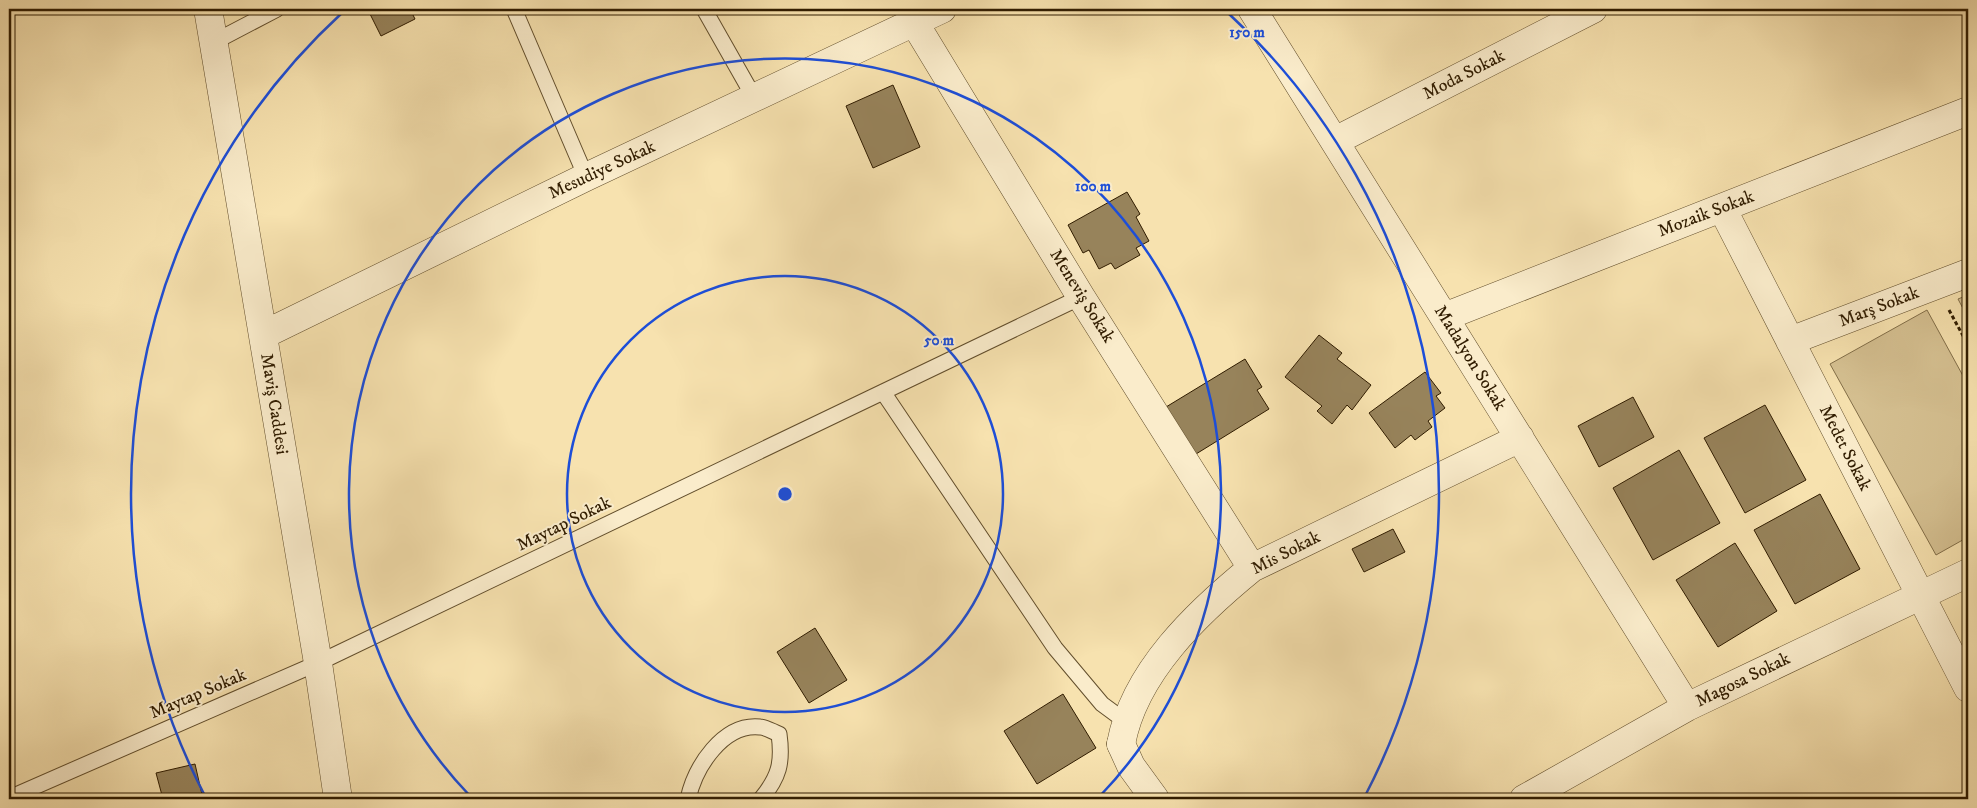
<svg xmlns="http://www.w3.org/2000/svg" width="1977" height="808" viewBox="0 0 1977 808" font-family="'IM FELL DW Pica',serif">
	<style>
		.green { fill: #d5c091; stroke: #826e48 }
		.building { fill: #97835b; stroke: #301c00 }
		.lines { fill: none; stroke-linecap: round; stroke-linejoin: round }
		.service-casing { stroke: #624e2c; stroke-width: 17 }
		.minor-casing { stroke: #624e2c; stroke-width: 29 }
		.tertiary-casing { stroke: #624e2c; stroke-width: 29 }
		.path { stroke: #301c00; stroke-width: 3; stroke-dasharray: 4 2.5; stroke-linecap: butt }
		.service { stroke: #faeccb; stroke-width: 15 }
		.minor { stroke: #faeccb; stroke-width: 28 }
		.tertiary { stroke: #faeccb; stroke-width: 28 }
		.ring { fill: none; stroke: #1d4ed8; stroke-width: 2.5 }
		.labels { text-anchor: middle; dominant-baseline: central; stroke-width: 4; stroke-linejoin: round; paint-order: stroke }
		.street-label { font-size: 18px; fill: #301c00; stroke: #faeccb }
		.centre { fill: #1d4ed8; stroke: #faeccb; stroke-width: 2.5 }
		.ring-label { font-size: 15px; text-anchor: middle; font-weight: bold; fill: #1d4ed8; stroke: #faeccb; stroke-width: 4; stroke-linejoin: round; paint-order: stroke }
	</style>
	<rect width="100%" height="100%" fill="#f7e2af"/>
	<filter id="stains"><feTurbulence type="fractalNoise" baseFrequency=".004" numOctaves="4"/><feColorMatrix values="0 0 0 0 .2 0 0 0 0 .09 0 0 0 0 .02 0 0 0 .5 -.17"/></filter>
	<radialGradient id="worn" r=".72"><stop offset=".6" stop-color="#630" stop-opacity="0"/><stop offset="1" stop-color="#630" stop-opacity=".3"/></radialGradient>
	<path class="green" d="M1968 295V318L1958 299Z
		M1927 310 1968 385V537L1936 555 1830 364Z"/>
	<path class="building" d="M371 9H410L415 19 381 36 368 10Z
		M893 85 920 147 873 168 846 106Z
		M1127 192 1140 214 1136 217 1149 241 1136 248 1140 255 1115 269 1111 263 1099 269 1089 250 1083 253 1068 225Z
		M1319 335 1342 353 1337 359 1371 385 1352 410 1347 405 1332 424 1317 411 1322 406 1285 377Z
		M1245 359 1262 387 1257 390 1269 409 1196 454 1166 407Z
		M1425 372 1441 393 1436 396 1445 408 1428 421 1432 427 1415 440 1411 435 1395 448 1369 413Z
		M1633 397 1654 437 1599 467 1578 426Z
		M1765 405 1806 480 1745 513 1704 438Z
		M1679 450 1720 523 1653 560 1613 488Z
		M1820 494 1860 569 1795 604 1754 530Z
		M1393 529 1405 552 1364 572 1352 549Z
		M1735 543 1777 611 1718 647 1676 580Z
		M815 628 847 680 809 703 777 652Z
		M1063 694 1096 748 1037 784 1004 731Z
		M195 764 203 799H163L156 773Z
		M1119 794 1123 799H1110Z"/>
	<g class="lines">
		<defs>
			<path id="service" d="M514 9 586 177
				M704 9 755 99
				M214 42 277 9
				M883 392 1055 648 1102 704 1125 721
				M9 798 318 663 1081 297
				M688 799C695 767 723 723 760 727 766 727 773 732 779 734 783 763 779 777 761 799"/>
			<path id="minor" d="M208 9 318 663 338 799
				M1252 9 1687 707
				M914 22 1081 297 1252 568
				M1335 141 1593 9
				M1722 208 1968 688
				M1444 317 1968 111
				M263 335 586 177 942 9
				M1790 341 1968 273
				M1121 744C1134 672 1198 612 1252 568L1520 438
				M1524 799 1687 707 1968 573"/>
			<path id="tertiary" d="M1121 744 1131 766 1155 799"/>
		</defs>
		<use href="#service" class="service-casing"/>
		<use href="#minor" class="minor-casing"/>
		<use href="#tertiary" class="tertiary-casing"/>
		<path class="path" d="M1949 310 1968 345"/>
		<use href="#service" class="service"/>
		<use href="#minor" class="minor"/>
		<use href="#tertiary" class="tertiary"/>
	</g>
	<g class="ring">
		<circle cx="785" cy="494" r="218"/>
		<path d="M471 797A436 436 0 1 1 1099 797"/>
		<path d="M205 796A654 654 0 0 1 343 12M1227 12A654 654 0 0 1 1365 796"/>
	</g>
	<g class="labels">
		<g class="street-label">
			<text transform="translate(1464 75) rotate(-27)">Moda Sokak</text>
			<text transform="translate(602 170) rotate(-25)">Mesudiye Sokak</text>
			<text transform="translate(1706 214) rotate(-21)">Mozaik Sokak</text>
			<text transform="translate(1082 296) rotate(58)">Meneviş Sokak</text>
			<text transform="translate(1879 307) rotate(-21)">Marş Sokak</text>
			<text transform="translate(1470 358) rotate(58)">Madalyon Sokak</text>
			<text transform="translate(274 404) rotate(81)">Maviş Caddesi</text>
			<text transform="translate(1845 448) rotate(63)">Medet Sokak</text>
			<text transform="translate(564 524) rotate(-26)">Maytap Sokak</text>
			<text transform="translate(1286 553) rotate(-27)">Mis Sokak</text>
			<text transform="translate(1743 680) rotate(-26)">Magosa Sokak</text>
			<text transform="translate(198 694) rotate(-23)">Maytap Sokak</text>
		</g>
	</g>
	<circle cx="785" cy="494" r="8" class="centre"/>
	<g class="ring-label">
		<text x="1247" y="37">150 m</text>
		<text x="1093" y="191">100 m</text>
		<text x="939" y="345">50 m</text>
	</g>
	<rect width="1977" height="808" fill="none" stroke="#f7e2af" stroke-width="30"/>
	<rect x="10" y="10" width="1957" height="788" fill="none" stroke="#301c00" stroke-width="2.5"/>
	<rect x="15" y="15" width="1947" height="778" fill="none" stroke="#301c00"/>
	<rect width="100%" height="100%" filter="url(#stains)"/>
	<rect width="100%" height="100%" fill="url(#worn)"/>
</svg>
